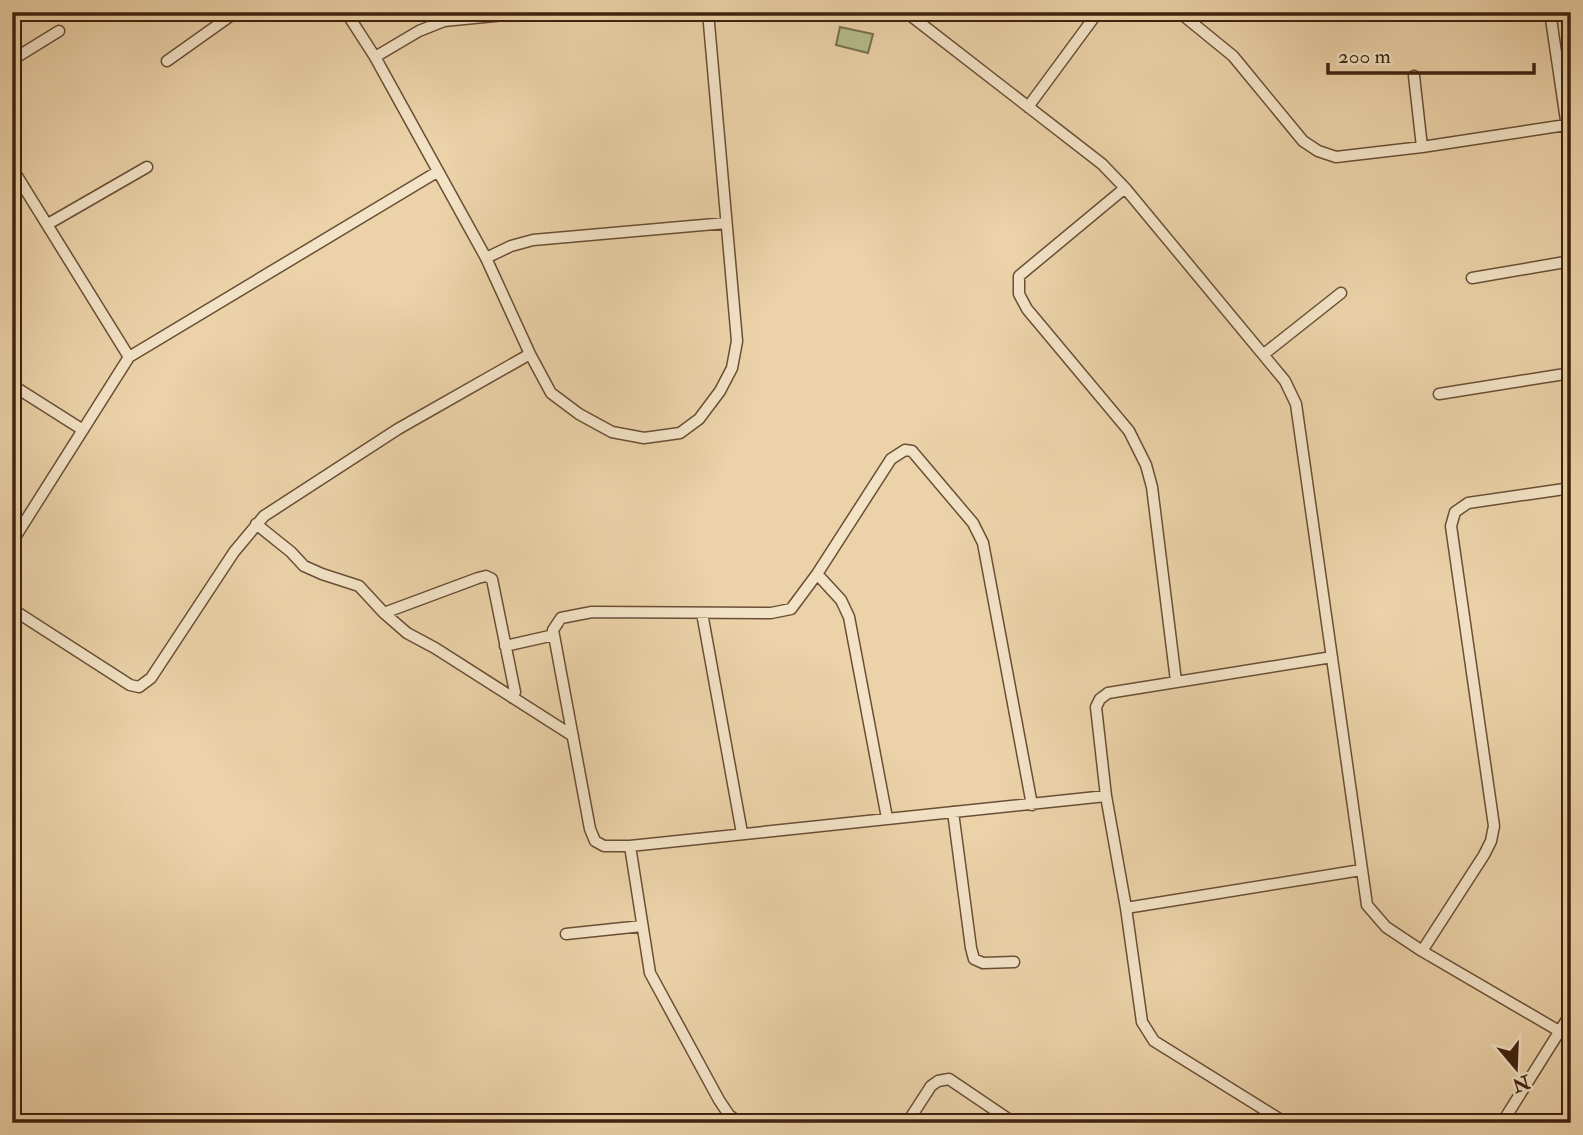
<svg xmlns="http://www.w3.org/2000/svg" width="1583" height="1135" viewBox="0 0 1583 1135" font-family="'IM FELL Double Pica',serif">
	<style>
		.green { fill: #b3bd8a; stroke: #79704c; stroke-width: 2 }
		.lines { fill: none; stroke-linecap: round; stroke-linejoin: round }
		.minor-casing { stroke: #6a4e35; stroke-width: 13 }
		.minor { stroke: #f2e2c6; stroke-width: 10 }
	</style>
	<rect width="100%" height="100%" fill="#ebd2a8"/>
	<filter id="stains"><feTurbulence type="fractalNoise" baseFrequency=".00286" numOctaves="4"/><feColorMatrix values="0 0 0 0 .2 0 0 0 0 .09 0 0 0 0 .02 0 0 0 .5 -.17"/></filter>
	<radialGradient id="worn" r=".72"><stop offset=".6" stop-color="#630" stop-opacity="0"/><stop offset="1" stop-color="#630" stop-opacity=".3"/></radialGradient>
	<path class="green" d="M840 27 873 34 868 53 836 45Z"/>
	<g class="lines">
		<defs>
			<path id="minor" d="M346 12 375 57 486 258 530 354 551 393 579 414 612 432 644 438 680 433 699 419 720 391 732 368 737 341 708 12
				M906 12 1102 164 1125 188 1285 381 1296 404 1367 905 1386 927 1422 951 1559 1031
				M1179 12 1233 56 1303 141 1318 151 1336 157 1422 147 1566 125
				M1550 12 1571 154
				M375 57 419 31 444 21 535 12
				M12 60 59 31
				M167 61 236 12
				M1414 76 1422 147
				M1028 107 1098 12
				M12 168 129 357
				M1125 188 1019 276V294L1027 309 1129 431 1146 465 1152 487 1176 681
				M48 224 147 167
				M486 258 511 246 533 240 726 223
				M1472 278 1571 261
				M1264 354 1341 293
				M12 385 83 430
				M1439 394 1571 373
				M256 524 291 552 304 566 322 574 359 586 384 613 478 578 486 576 492 579 515 692 513 698
				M12 542 129 357 437 172
				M817 574 841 600 849 617 887 818
				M12 609 130 685 139 687 151 678 234 552 264 516 398 429 530 354
				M384 613 407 633 435 648 573 736
				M702 613 742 833
				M505 646 554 635
				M1032 805 983 543 973 523 912 451 905 450 891 459 817 574 791 609 771 613 592 612 561 618 553 630 590 829 595 841 604 846H630L1106 796
				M953 812 971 948 974 959 983 963 1014 962
				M630 846 650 973 719 1100 729 1115 740 1123
				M1126 908 1361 870
				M566 934 642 926
				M1422 951 1484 855 1491 841 1494 826 1451 526 1455 512 1468 503 1571 488
				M907 1123 931 1086 938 1081 949 1079 1014 1123
				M1286 1123 1154 1041 1142 1022 1126 908 1106 796 1096 707 1100 699 1108 693 1332 657
				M1502 1123 1571 1013"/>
		</defs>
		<use href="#minor" class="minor-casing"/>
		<use href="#minor" class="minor"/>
	</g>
	<rect width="1583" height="1135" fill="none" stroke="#ebd2a8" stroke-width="42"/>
	<rect x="14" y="14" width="1555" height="1107" fill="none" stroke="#3f220f" stroke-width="3.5"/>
	<rect x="21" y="21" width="1541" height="1093" fill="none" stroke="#3f220f" stroke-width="2"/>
	<g transform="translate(1516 1068) rotate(161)" stroke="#f2e2c6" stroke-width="5" paint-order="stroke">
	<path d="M0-5L12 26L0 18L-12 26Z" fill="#3f220f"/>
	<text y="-10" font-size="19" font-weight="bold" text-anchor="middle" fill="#3f220f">N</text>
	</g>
	<path d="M1328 63v10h206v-10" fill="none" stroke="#3f220f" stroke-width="3.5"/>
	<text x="1338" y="63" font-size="21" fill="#3f220f" stroke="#f2e2c6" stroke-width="5" paint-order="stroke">200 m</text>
	<rect width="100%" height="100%" filter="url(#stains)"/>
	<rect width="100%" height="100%" fill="url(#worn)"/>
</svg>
